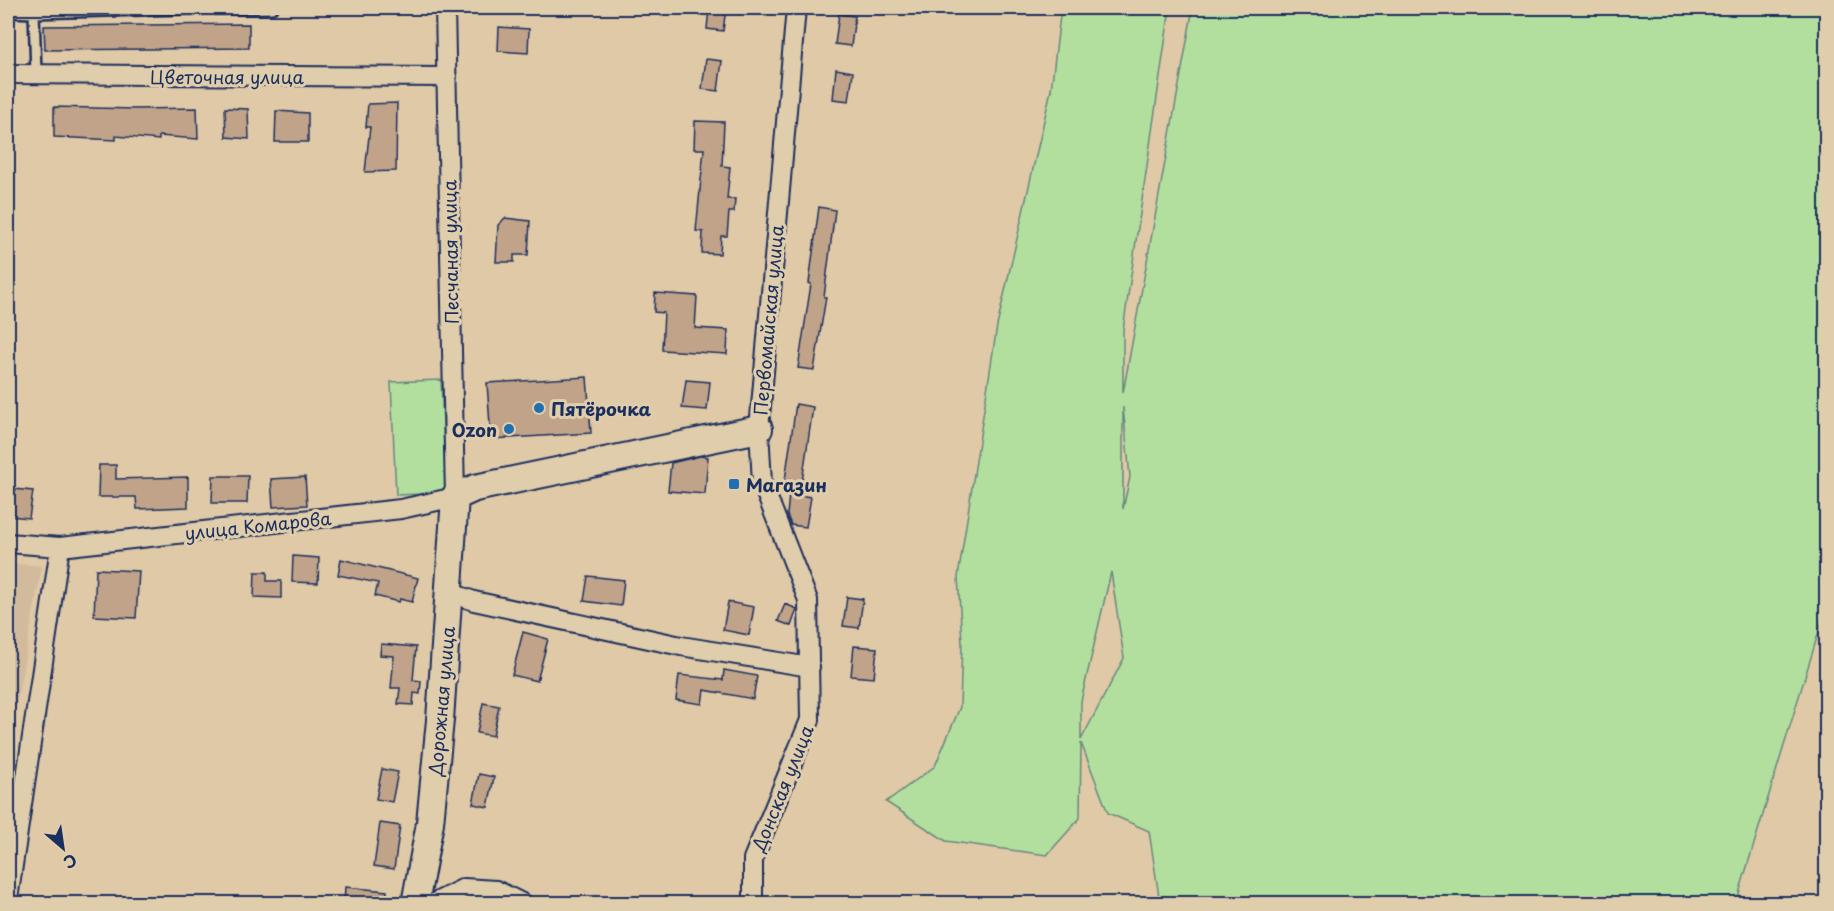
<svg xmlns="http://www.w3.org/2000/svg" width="1834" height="911" viewBox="0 0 1834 911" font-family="'Playpen Sans',sans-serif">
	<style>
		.built { fill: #d2bb9c }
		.green { fill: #b2df9e; stroke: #66877e; stroke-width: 1.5; fill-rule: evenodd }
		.building { fill: #c0a389; stroke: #1b2f5e; stroke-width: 1.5 }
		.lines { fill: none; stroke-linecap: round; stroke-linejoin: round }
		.lane-casing { stroke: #1b2f5e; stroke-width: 14 }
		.street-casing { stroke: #1b2f5e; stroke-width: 22 }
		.secondary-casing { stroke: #1b2f5e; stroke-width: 30 }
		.lane { stroke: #e0cdab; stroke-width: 9 }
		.street { stroke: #e0cdab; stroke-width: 18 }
		.secondary { stroke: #e0cdab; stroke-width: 26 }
		.poi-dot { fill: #1f6fb2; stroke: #e0cdab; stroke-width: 2 }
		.labels { text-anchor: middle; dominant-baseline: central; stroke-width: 6; stroke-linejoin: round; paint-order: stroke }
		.street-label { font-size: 18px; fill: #1b2f5e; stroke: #e0cdab }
		.poi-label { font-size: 18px; font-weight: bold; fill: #1b2f5e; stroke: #e0cdab; text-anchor: start }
	</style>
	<rect width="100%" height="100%" fill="#e0c9a6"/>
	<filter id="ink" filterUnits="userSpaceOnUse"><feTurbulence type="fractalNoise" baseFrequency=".0167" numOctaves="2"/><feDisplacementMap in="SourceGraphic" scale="12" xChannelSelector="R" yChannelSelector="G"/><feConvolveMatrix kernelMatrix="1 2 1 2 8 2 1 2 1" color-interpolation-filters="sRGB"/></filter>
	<g filter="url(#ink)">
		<path class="built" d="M8 563 42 566 8 749Z"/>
		<path class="green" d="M1061 8H1170L1123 330V393L1193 8H1826V608L1736 903H1160L1149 831 1108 813 1081 743 1080 818 1047 855 946 841 886 802 935 766 960 707 962 642 958 577 997 326 1051 90ZM1123 407 1130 477 1123 509ZM1111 572 1124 658 1081 740V701Z
			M441 380 446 493 396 495 391 382Z"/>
		<path class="building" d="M709 8H726L723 31 707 29Z
			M839 14 855 16 851 46 835 44Z
			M249 24V48L45 50 44 26Z
			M499 27 529 29 528 53 498 51Z
			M706 59 722 61 718 91 702 89Z
			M836 69 853 72 849 101 833 99Z
			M397 103 396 171 365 172 370 127H366L368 104Z
			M54 107 135 109 197 108 198 139 159 136V140L116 136V140L54 137Z
			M225 108 248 109 249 139 226 137Z
			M276 111 308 113V142H275Z
			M695 121 724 122 722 166 730 167 727 199H735L734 212H729L727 236H721L720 254 702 253 703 232 696 231 704 149H694Z
			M819 207 835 210 824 297H826L814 370 798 368 811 284 809 283Z
			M505 218 530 221 528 255H514V262H496L498 225Z
			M655 293 697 296 695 328 728 330 727 354 662 350 664 313 654 312Z
			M587 377 591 433 491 439 487 383Z
			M686 380 710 382 707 410 682 408Z
			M796 404 813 407 802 482 785 480Z
			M700 456 708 457 705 494 668 491 671 463Z
			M99 465H116V479L188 477V507L137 509 136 497H98Z
			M213 476H248L247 503H212Z
			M305 477 307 505 273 507 271 479Z
			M14 489 33 491 29 518 10 516Z
			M789 494 811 497 806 527 791 525 787 515Z
			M293 556 319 558 318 583 292 582Z
			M341 559 418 578 412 602 400 599 399 602 375 596 378 583 338 575Z
			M96 569 139 571 136 618 94 616Z
			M255 572H267V581H281V598L254 597Z
			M588 576 624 580 621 606 584 601Z
			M847 597 863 599 859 628 843 626Z
			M728 602 754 607 749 635 723 630Z
			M785 604 797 609 791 626 778 621Z
			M523 632 548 639 537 681 512 675Z
			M381 644 416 647 413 680 421 681 420 694 414 693 413 705 398 704 400 688H391L394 656 380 655Z
			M854 646 877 648 874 678 851 676Z
			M724 670 757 676 753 699 704 690 702 704 676 700 679 675 723 680Z
			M483 703 499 706 493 736 477 733Z
			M382 769 398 772 392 802 376 799Z
			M479 774 494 777 488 807 473 804Z
			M380 823 400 826 394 869 374 866Z
			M345 887 387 891 386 903H344Z"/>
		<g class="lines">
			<defs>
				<path id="lane" d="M217 9 272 8
					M8 12 34 13 217 8
					M34 13 36 73"/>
				<path id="street" d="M8 74 447 77
					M8 543 60 547 401 509 455 497 445 8
					M449 592 474 601 681 646 810 667
					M8 899 60 547
					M432 904 464 888 496 890 524 904
					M753 904V859L810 720 808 600 762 483 759 429 796 8"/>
				<path id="secondary" d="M415 904 430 823 440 720 455 497 475 488 759 429"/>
			</defs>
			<use href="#lane" class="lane-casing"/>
			<use href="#street" class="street-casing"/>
			<use href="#secondary" class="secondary-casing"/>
			<use href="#lane" class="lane"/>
			<use href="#street" class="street"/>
			<use href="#secondary" class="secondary"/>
		</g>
	</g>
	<g class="poi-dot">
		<circle cx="539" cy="408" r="6"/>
		<circle cx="509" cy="429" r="6"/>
		<rect x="728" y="478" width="12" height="12" rx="3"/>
	</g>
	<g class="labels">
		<g class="street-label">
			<text x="227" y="76">Цветочная улица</text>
			<text transform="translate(450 252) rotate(-91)">Песчаная улица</text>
			<text transform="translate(768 320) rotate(-85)">Первомайская улица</text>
			<text transform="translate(258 525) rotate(-6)">улица Комарова</text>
			<text transform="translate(441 701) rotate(-85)">Дорожная улица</text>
			<text transform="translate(782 788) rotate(-68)">Донская улица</text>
		</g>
		<g class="poi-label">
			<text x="551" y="408">Пятёрочка</text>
			<text x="497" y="429" text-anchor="end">Ozon</text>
			<text x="746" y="484">Магазин</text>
		</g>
	</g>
	<rect width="1834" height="911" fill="none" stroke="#e0cdab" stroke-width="30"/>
	<rect x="15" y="15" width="1804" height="881" fill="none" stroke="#1b2f5e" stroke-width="2" filter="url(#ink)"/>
	<g transform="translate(63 848) rotate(151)" stroke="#e0cdab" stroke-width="4.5" paint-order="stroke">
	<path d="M0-4.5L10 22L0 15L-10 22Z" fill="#1b2f5e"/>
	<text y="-9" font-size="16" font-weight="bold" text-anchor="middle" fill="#1b2f5e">С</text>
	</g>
</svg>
